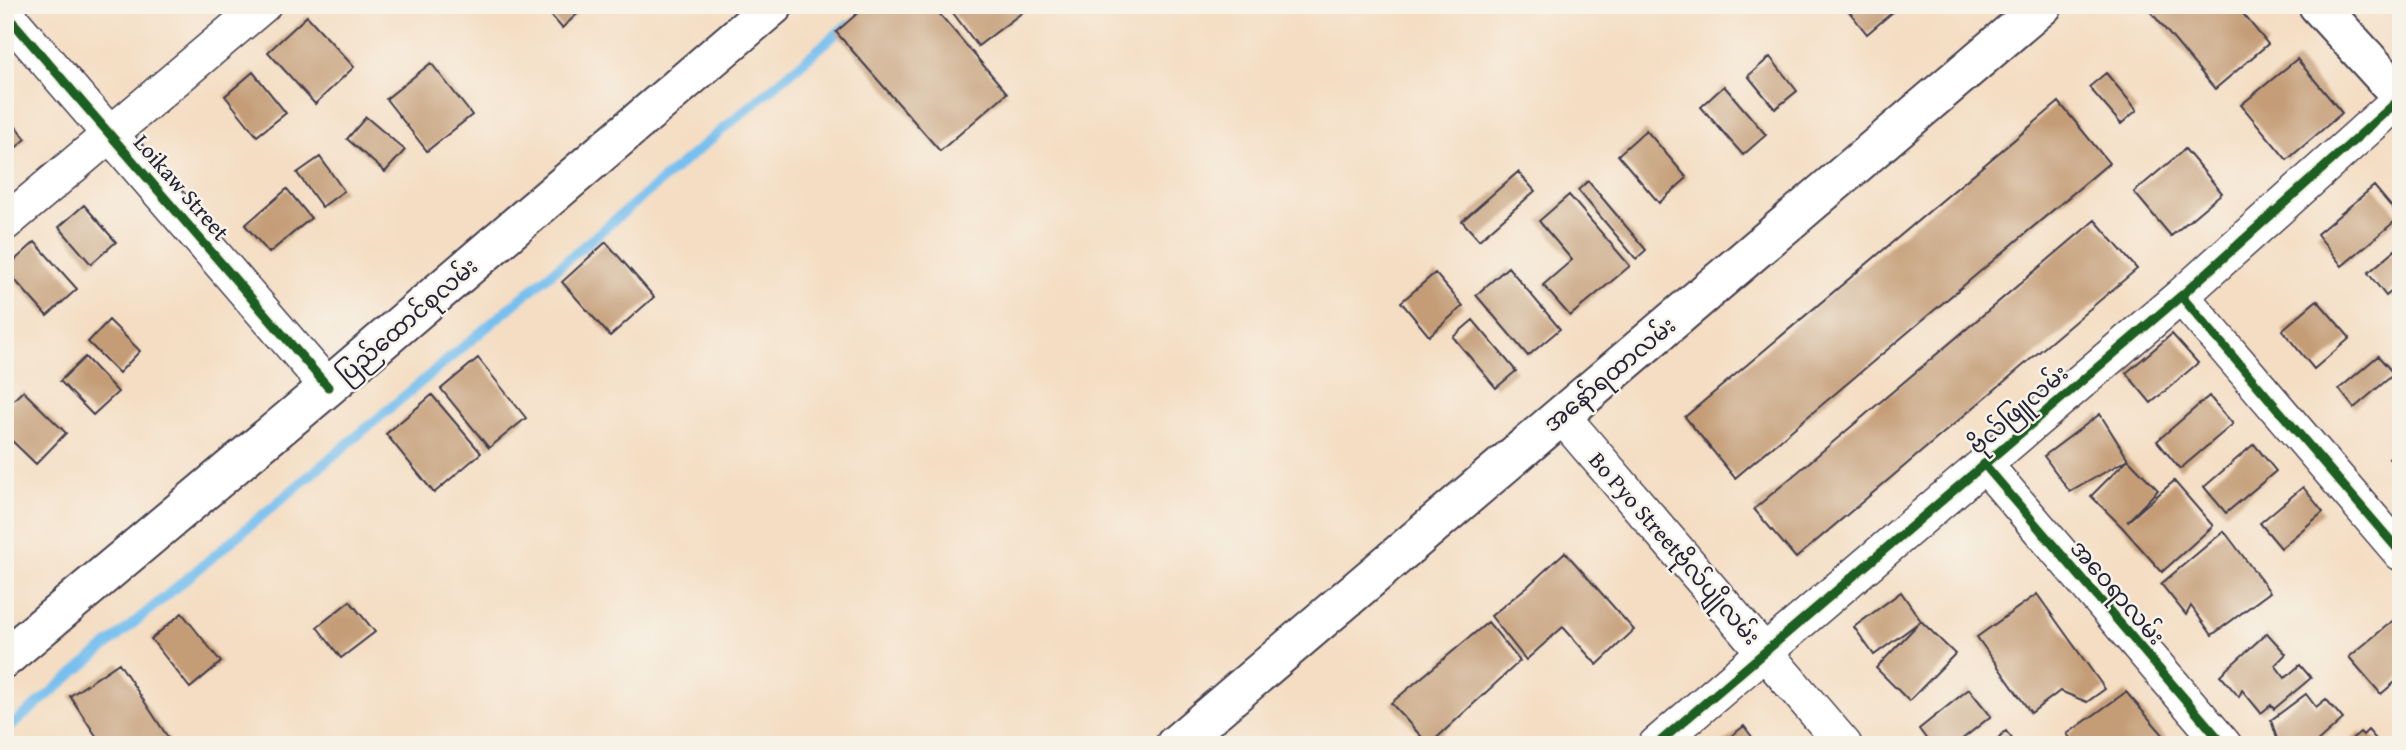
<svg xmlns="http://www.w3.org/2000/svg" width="2406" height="750" viewBox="0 0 2406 750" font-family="'Gentium Book Plus','Noto Sans Myanmar',serif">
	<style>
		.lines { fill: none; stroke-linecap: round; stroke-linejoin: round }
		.stream { stroke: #76bfef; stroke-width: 10 }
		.building { fill: #c49d77 }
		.street-casing { stroke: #423e4f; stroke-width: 38 }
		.secondary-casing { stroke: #423e4f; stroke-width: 42 }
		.primary-casing { stroke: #423e4f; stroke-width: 42 }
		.street { stroke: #fff; stroke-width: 35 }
		.secondary { stroke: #fff; stroke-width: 38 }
		.primary { stroke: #fff; stroke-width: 38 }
		.cycleway-casing { stroke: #f7f3e8; stroke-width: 13 }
		.cycleway { stroke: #1b5e20; stroke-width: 9 }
		.labels { text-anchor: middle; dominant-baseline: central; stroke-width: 5; stroke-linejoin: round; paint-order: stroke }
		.street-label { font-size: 23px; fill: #22223b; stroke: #f7f3e8 }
	</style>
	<rect width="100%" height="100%" fill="#f7f3e8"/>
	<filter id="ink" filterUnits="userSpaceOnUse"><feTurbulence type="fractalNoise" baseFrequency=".0143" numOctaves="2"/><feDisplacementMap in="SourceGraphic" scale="14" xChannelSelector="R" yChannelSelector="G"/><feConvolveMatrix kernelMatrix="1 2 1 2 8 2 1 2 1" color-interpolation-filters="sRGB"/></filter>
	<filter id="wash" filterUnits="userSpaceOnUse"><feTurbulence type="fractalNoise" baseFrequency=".00686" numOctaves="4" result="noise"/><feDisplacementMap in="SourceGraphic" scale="28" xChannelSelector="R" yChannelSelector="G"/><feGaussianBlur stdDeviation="1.57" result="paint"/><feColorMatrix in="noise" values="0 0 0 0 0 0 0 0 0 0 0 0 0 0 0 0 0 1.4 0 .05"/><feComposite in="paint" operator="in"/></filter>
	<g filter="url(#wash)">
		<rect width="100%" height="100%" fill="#f4ddc2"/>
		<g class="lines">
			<path class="stream" d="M5 731 847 25"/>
		</g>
		<g id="blocks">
			<path class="building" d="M542 5H587L562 28Z
				M867 5H932L1007 93 940 151 836 32Z
				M947 5H1032L978 46Z
				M1844 5H1901L1867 34Z
				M2145 5H2236L2268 44 2215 89Z
				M307 16 354 67 315 104 268 52Z
				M1770 57 1797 91 1775 109 1748 76Z
				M2297 59 2342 113 2287 160 2241 105Z
				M431 63 472 115 427 151 386 99Z
				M253 72 286 113 257 136 225 96Z
				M2106 73 2137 110 2121 124 2089 87Z
				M1724 86 1766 135 1743 155 1701 107Z
				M2059 102 2109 163 1735 478 1685 417Z
				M5 114 26 139 5 157Z
				M366 117 405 150 385 172 347 139Z
				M1646 130 1687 178 1659 203 1618 155Z
				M2185 149 2222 193 2171 236 2134 192Z
				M320 157 344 191 322 207 297 173Z
				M1518 172 1535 191 1479 240 1462 221Z
				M1588 181 1646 250 1636 259 1578 190Z
				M2374 186 2400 217 2342 266 2317 234Z
				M287 189 311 218 269 253 245 225Z
				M1569 195 1630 266 1570 316 1543 285 1572 260 1539 221Z
				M84 205 116 242 91 264 59 227Z
				M2095 220 2137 269 1796 558 1754 509Z
				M35 242 77 289 47 316 5 269Z
				M606 242 654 297 610 336 562 282Z
				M2395 250 2401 257V283L2386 296 2368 273Z
				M1508 267 1560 329 1528 356 1476 295Z
				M1435 273 1463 306 1429 336 1401 302Z
				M2317 300 2350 338 2314 369 2282 330Z
				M109 320 140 351 119 373 88 342Z
				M1473 320 1516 371 1496 388 1453 337Z
				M2172 334 2198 363 2151 403 2126 373Z
				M2378 356 2394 374 2354 408 2339 389Z
				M85 357 118 392 93 415 60 381Z
				M478 358 526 418 489 448 441 389Z
				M23 391 66 433 36 464 5 434V408Z
				M432 395 481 453 434 493 386 434Z
				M2209 396 2233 424 2180 469 2157 441Z
				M2100 414 2128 459 2070 492 2044 456Z
				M2254 444 2276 471 2226 513 2204 487Z
				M2401 448V473L2389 458Z
				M2128 459 2158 490 2127 522 2174 481 2213 526 2162 572 2122 527 2091 496Z
				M2303 487 2323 512 2281 548 2260 523Z
				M2224 531 2270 592 2212 635 2191 606 2186 615 2161 584Z
				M1565 552 1634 630 1597 665 1563 627 1526 660 1491 616 1528 586Z
				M1901 592 1921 621 1874 655 1854 627Z
				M2037 594 2105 689 2087 702 2060 691 2031 713 1977 637Z
				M350 601 375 632 341 658 317 627Z
				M182 613 221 662 190 688 151 639Z
				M2396 618 2401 623V677L2381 694 2349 657Z
				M1921 621 1955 654 1909 701 1876 668Z
				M1488 622 1520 661 1429 745 1391 703Z
				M2267 633 2286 654 2275 665 2285 678 2300 665 2311 678 2274 709 2271 705 2261 713 2242 690 2239 697 2220 675Z
				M119 663 173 745H102L70 696Z
				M1969 689 1991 716 1955 745H1931L1919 729Z
				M2126 692 2172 745H2075L2067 734Z
				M2306 694 2316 707 2326 699 2343 719 2314 745H2279L2271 720Z
				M1744 726 1758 745H1720Z
				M2368 730 2381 745H2345L2360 732 2363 735Z
				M2006 731 2017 745H1990Z"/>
		</g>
	</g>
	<g filter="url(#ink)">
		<use href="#blocks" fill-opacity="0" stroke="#423e4f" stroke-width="2"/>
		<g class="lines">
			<defs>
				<path id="street" d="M5 13 328 387
					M5 223 263 5
					M2181 296 2401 553
					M1561 415 1844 745
					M1984 464 2224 745
					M1656 745 2181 296 2401 98"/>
				<path id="secondary" d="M2318 5 2401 96
					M1175 745 2043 5"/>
				<path id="primary" d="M5 658 328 387 774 5"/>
			</defs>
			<use href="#street" class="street-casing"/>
			<use href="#secondary" class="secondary-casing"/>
			<use href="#primary" class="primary-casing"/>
			<use href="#street" class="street"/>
			<use href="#secondary" class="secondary"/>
			<use href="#primary" class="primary"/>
			<defs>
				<path id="cycleway" d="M5 13 328 387
					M2181 296 2401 553
					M1984 464 2224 745
					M1656 745 2181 296 2401 98"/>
			</defs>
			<use href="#cycleway" class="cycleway-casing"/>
			<use href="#cycleway" class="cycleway"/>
		</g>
	</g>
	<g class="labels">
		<g class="street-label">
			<text transform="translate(182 187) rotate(49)">Loikaw Street</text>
			<text transform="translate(407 320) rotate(-41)">ပြည်ထောင်စုလမ်း</text>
			<text transform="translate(1609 374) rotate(-40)">အနော်ရထာလမ်း</text>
			<text transform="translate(2018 409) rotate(-41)">ဗိုလ်ဖြူလမ်း</text>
			<text transform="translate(1675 548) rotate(49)">Bo Pyo Streetဗိုလ်ပျိုလမ်း</text>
			<text transform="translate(2118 592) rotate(49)">အဝေရာလမ်း</text>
		</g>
	</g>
	<rect width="2406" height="750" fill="none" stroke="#f7f3e8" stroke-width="28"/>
</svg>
